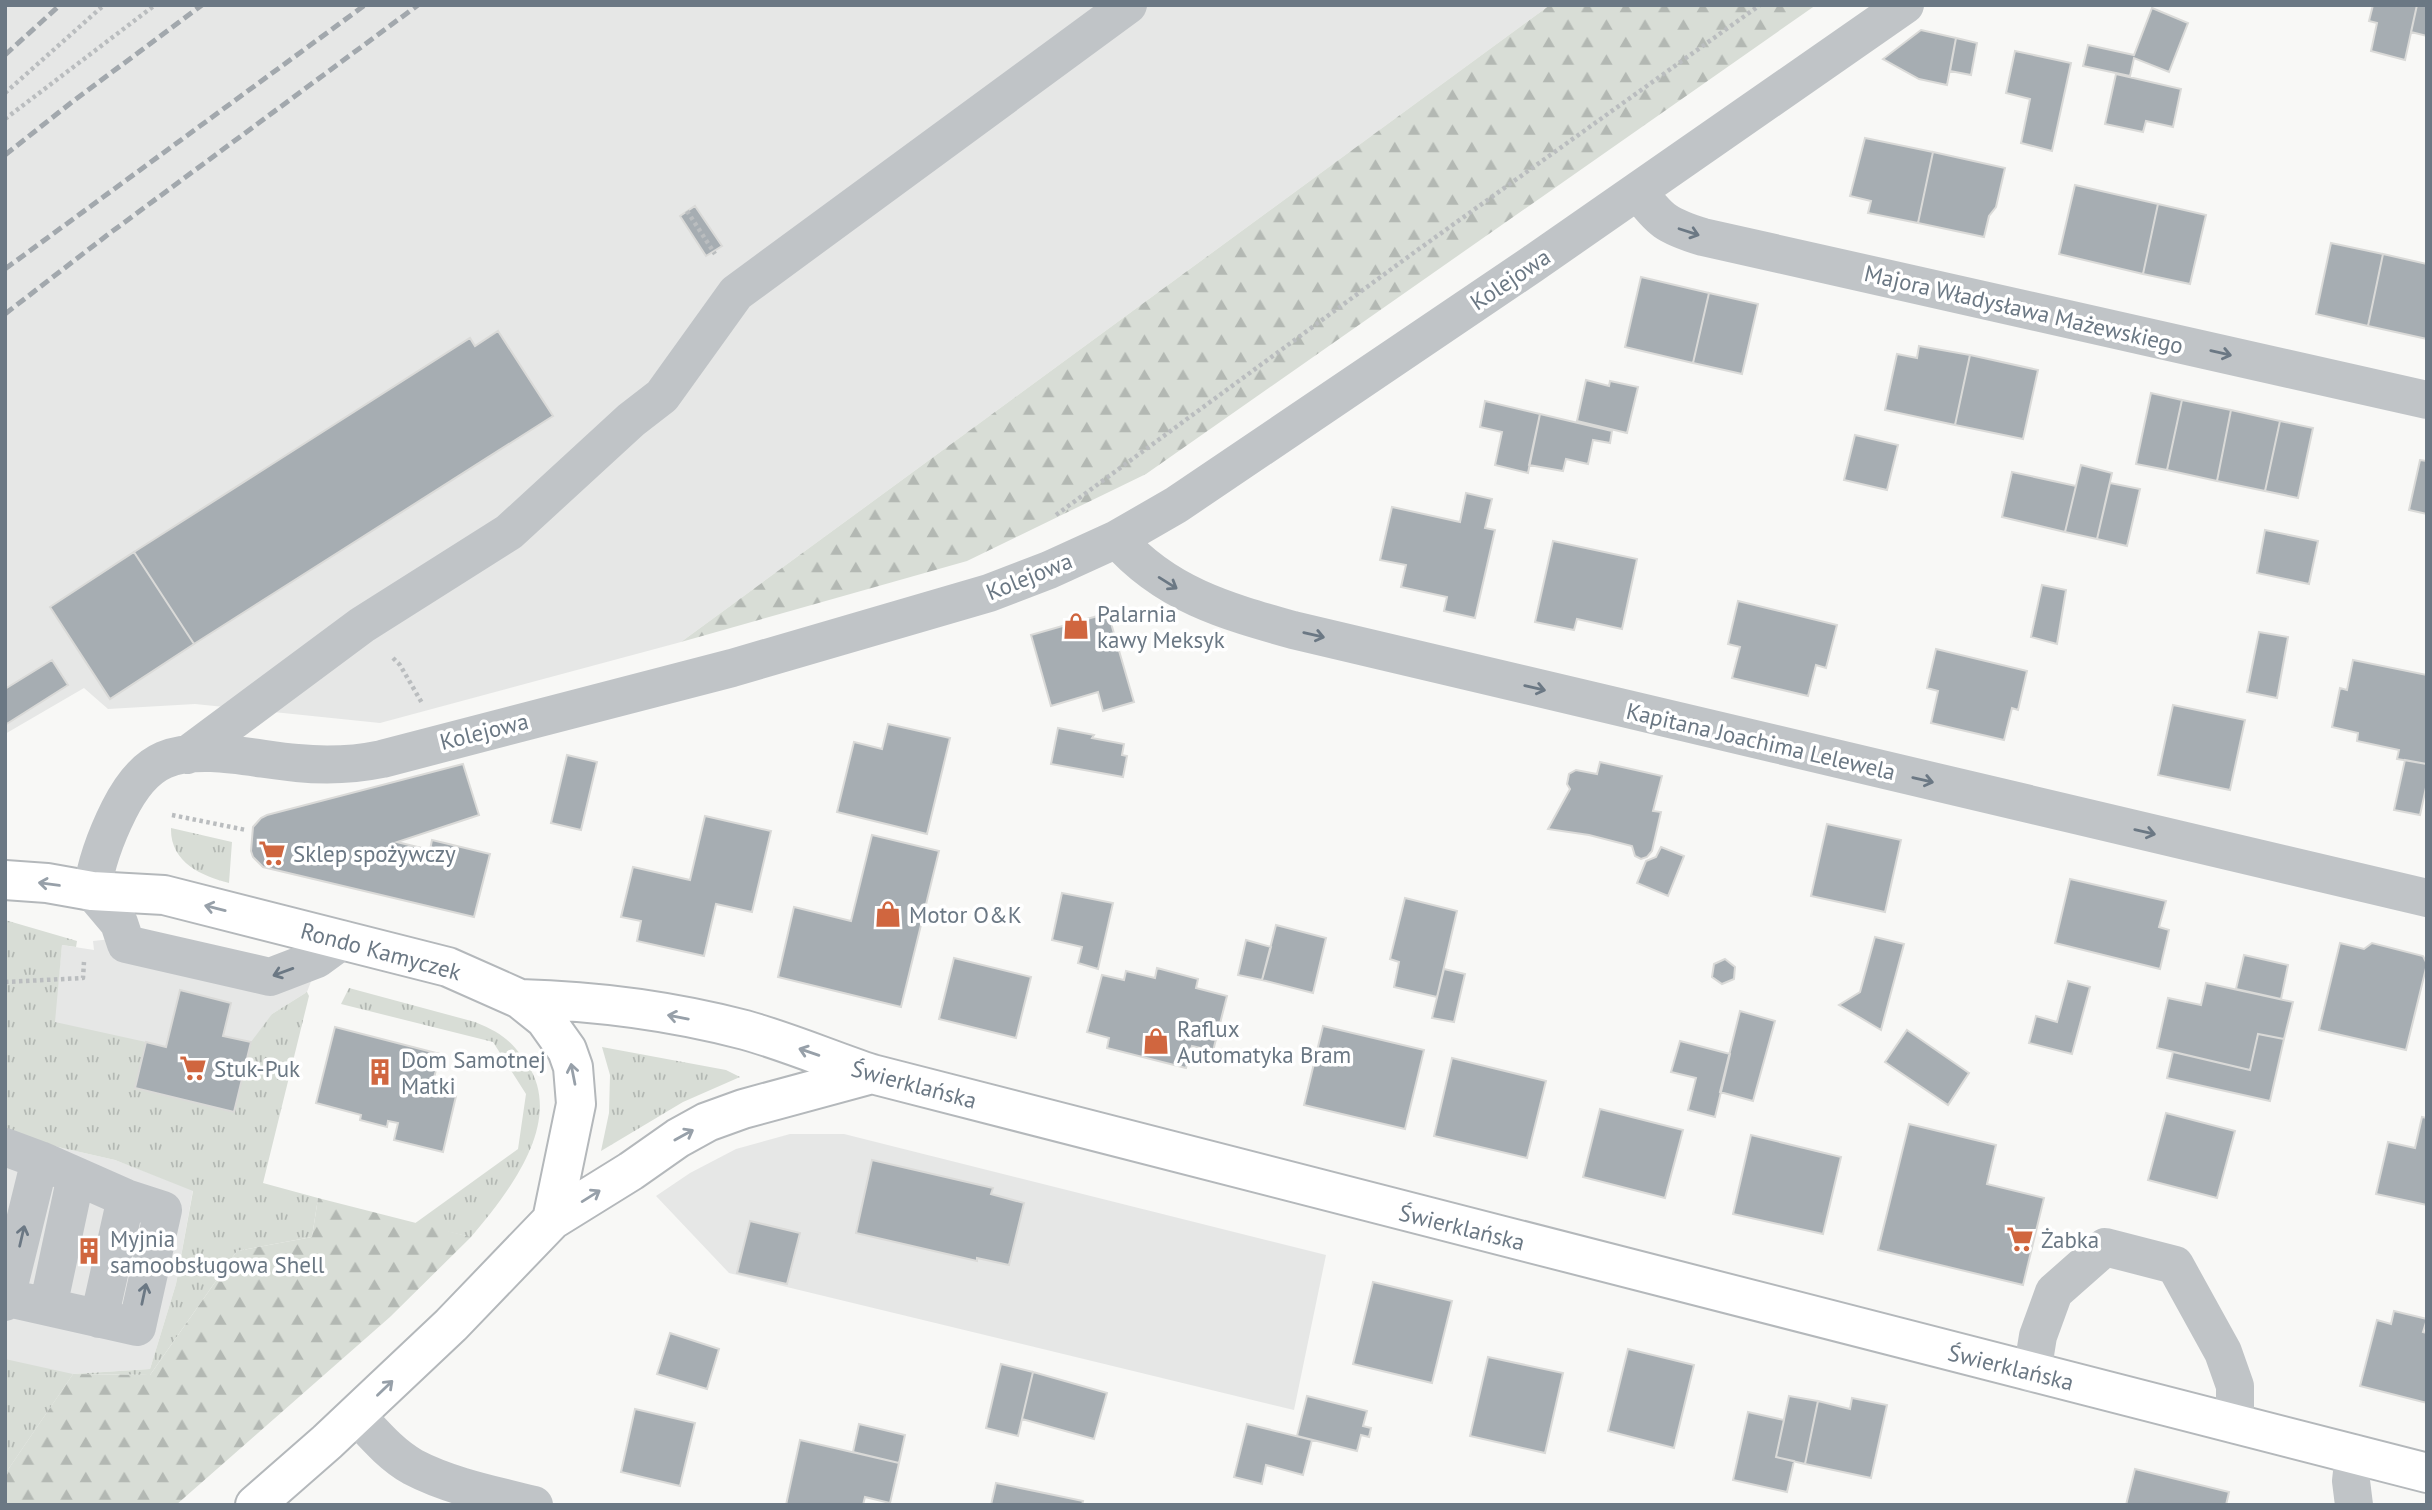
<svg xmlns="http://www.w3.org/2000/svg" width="2432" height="1510" viewBox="0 0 2432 1510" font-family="'PT Sans',sans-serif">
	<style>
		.built { fill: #e6e7e6 }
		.grass { fill: url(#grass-tufts) }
		.forest { fill: url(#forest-firs) }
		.building { fill: #a6adb2; stroke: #dadad8; stroke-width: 2 }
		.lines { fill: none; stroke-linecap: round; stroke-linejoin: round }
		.major-casing { stroke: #b4b8bb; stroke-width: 42 }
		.path { stroke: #babdbf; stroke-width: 4.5; stroke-dasharray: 3.5 3.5; stroke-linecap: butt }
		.minor { stroke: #c0c4c7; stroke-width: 38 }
		.major { stroke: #fff; stroke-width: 38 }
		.rail { stroke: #a2a8ad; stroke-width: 5; stroke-dasharray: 10 5; stroke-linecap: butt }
		.oneway { stroke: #6b7884 }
		.oneway2 { stroke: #97a0a9 }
		.labels { text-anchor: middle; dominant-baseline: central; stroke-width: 7; stroke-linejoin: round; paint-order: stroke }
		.street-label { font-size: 23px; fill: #6b7884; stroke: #fff }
		.poi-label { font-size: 23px; fill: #6b7884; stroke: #fff; text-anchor: start }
	</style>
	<defs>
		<pattern id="grass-tufts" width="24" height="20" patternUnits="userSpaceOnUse" patternTransform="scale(1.75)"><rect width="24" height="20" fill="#d8ddd6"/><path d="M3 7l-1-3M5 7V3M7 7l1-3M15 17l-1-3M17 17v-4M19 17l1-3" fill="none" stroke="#b3b8b3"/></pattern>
		<pattern id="forest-firs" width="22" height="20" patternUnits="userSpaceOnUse" patternTransform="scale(1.75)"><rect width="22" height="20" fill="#d8ddd6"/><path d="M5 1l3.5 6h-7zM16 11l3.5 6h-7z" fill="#b3b8b3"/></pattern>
	</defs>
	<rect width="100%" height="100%" fill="#f8f8f6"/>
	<path class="built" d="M5 5H1550L681 642 380 723 195 704 108 709 84 688 5 734Z
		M157 934 315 971 307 992 272 1014 234 1112 135 1088 54 1022 62 945 94 950 93 941Z
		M790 1134H844L1326 1255 1294 1410 729 1273 656 1196 690 1173 736 1149Z
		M5 1135 115 1160 193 1190 176 1284 150 1369 73 1374 5 1474Z"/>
	<path class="grass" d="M171 828 232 842 229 883C201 876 170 862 171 828Z
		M5 920 77 941 76 947 62 945 55 1022 146 1042 135 1088 233 1112 251 1042 272 1014 307 992 309 996 263 1183 318 1198 312 1237 237 1251 150 1375 73 1374 5 1474V1359L73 1374 150 1369 176 1284 193 1191 115 1160 5 1135Z
		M349 988 475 1022C502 1033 512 1041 528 1065 565 1123 507 1194 471 1237L414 1224 518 1149 526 1094 493 1042 341 1004Z
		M602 1047 726 1070 740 1077 683 1102 601 1151 609 1113 610 1075Z"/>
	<path class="forest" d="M1550 5H1816L1146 474 967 561 681 642Z
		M318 1198 471 1237 390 1317 176 1505H5V1474L73 1374 150 1375 237 1251 312 1237Z"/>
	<path class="building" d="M2373 5H2417L2405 60 2371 51 2377 23 2369 21Z
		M2417 5H2427V36L2411 32Z
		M2152 8 2188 23 2169 72 2134 58 2130 76 2083 66 2088 45 2134 55Z
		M1921 30 1956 38 1947 85 1919 79 1883 59Z
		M1956 38 1977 43 1971 75 1950 71Z
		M2015 51 2071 63 2052 151 2021 143 2030 99 2006 93Z
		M2116 74 2181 89 2173 127 2146 121 2143 132 2105 124Z
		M1865 138 1933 152 1918 223 1868 213 1871 201 1850 196Z
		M1933 152 2005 168 1996 207 1989 216 1984 237 1918 223Z
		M2075 185 2158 204 2143 274 2059 254Z
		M2158 204 2206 215 2190 284 2143 274Z
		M695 206 722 246 706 256 680 216Z
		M2331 243 2383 254 2368 326 2316 314Z
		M2383 254 2427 264V339L2368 326Z
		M1641 277 1709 293 1693 363 1625 347Z
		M1709 293 1758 304 1742 374 1693 363Z
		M498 331 553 416 194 644 134 552 470 338 475 346Z
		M1919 346 1970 355 1955 425 1885 410 1897 354 1917 358Z
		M1970 355 2038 370 2023 439 1955 425Z
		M1586 380 1609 386 1610 381 1638 387 1627 433 1577 421Z
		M2151 393 2182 400 2167 470 2136 464Z
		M2182 400 2231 410 2217 481 2167 470Z
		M1485 401 1540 414 1528 473 1495 465 1502 432 1480 427Z
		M2231 410 2280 421 2265 491 2217 481Z
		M1540 414 1612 431 1610 443 1593 440 1588 464 1566 459 1563 471 1529 465Z
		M2280 421 2313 428 2298 498 2265 491Z
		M1855 435 1898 445 1887 490 1844 480Z
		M2420 460 2427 461V514L2409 510Z
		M2081 465 2112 473 2097 539 2065 532Z
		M2012 472 2076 486 2065 532 2002 517Z
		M2110 483 2140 489 2127 546 2097 539Z
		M1466 493 1492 499 1485 528 1495 530 1475 618 1444 611 1447 597 1401 587 1406 565 1380 560 1392 507 1460 522Z
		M2265 530 2318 541 2309 584 2257 573Z
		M1553 541 1637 559 1622 629 1577 619 1574 630 1535 622Z
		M134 552 194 644 110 699 50 607Z
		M2042 585 2066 590 2057 644 2031 637Z
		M1738 601 1837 625 1826 668 1816 665 1808 696 1732 678 1740 647 1728 644Z
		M1108 613 1134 702 1103 711 1098 692 1051 706 1031 635Z
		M2259 632 2288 637 2277 698 2247 692Z
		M1936 649 2027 671 2018 710 2012 708 2004 740 1931 723 1938 691 1927 688Z
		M52 660 68 685 5 725V689Z
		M2353 660 2427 675V764L2397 759 2399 750 2357 741 2358 733 2332 727 2340 688 2347 690Z
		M2173 705 2245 720 2230 790 2158 775Z
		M888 724 950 738 927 834 837 812 854 742 882 749Z
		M1058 728 1094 735 1092 738 1124 744 1122 755 1127 756 1123 777 1051 764Z
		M567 755 597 762 581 830 551 823Z
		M2405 760 2427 764V783L2420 815 2394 810Z
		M1600 762 1662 776 1653 811 1661 812 1652 851 1647 857 1641 859 1635 856 1632 846 1589 835 1548 829 1570 789 1567 784 1569 774 1576 770 1597 774Z
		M463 764 479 815 397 842 430 850 432 840 490 854 474 917 263 867 253 857 251 851 253 827 261 818 267 815Z
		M705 816 771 831 752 912 716 904 704 956 637 941 641 921 621 917 633 867 690 880Z
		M1827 824 1901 840 1885 912 1811 896Z
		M872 835 939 851 901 1007 778 977 794 907 851 921Z
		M1661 847 1684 856 1668 896 1637 883 1646 861 1656 857Z
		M2070 879 2166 901 2159 927 2169 930 2160 969 2055 943Z
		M1062 893 1113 903 1098 969 1078 963 1082 947 1052 940Z
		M1405 898 1457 911 1437 997 1394 987 1399 962 1390 959Z
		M1276 925 1326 938 1313 993 1262 980Z
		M1875 937 1904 944 1881 1030 1839 1005 1860 992Z
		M1246 940 1271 947 1262 980 1238 975Z
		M2340 943 2364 949 2372 943 2423 956 2427 964 2406 1050 2319 1030Z
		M2244 955 2288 965 2281 999 2236 989Z
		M954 958 1031 977 1016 1038 939 1019Z
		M1725 959 1735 967 1734 979 1722 984 1712 977 1714 964Z
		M1157 968 1198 979 1196 988 1227 996 1213 1051 1192 1046 1186 1068 1107 1048 1109 1038 1087 1032 1102 975 1124 980 1126 971 1155 978Z
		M1444 969 1465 974 1454 1022 1432 1018Z
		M2068 981 2090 987 2072 1054 2029 1043 2036 1016 2057 1022Z
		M2206 983 2293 1002 2284 1039 2258 1034 2250 1070 2157 1048 2168 998 2201 1005Z
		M180 990 231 1003 223 1036 251 1042 234 1112 135 1088 146 1042 166 1047Z
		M1740 1011 1775 1021 1753 1101 1720 1092Z
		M1323 1026 1424 1050 1405 1129 1304 1105Z
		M335 1027 440 1054 431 1090 456 1096 443 1152 394 1140 398 1123 388 1121 387 1127 360 1120 361 1115 316 1103Z
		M1907 1030 1969 1073 1948 1105 1885 1062Z
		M2258 1034 2284 1039 2270 1101 2167 1078 2173 1052 2250 1070Z
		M1680 1041 1730 1054 1715 1117 1688 1110 1696 1078 1671 1072Z
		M1452 1058 1546 1081 1527 1158 1434 1136Z
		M1600 1109 1683 1130 1665 1198 1583 1177Z
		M2166 1113 2235 1131 2217 1198 2148 1180Z
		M2422 1117 2427 1118V1205L2376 1194 2388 1142 2415 1148Z
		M1909 1124 1996 1145 1987 1184 2044 1198 2023 1285 1878 1250Z
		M1751 1135 1841 1157 1823 1234 1733 1214Z
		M872 1160 993 1188 991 1194 1024 1203 1009 1265 977 1258V1261L856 1233Z
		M750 1221 800 1233 787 1284 737 1273Z
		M1373 1282 1452 1301 1432 1383 1353 1364Z
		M2394 1311 2427 1319 2423 1332 2427 1333V1403L2360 1386 2377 1320 2391 1324Z
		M670 1333 719 1349 707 1389 657 1374Z
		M1628 1349 1694 1365 1674 1448 1608 1431Z
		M1488 1357 1563 1373 1545 1453 1470 1436Z
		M1001 1364 1033 1372 1018 1436 986 1428Z
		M1033 1372 1107 1393 1094 1439 1022 1419Z
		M1307 1396 1367 1411 1363 1426 1371 1428 1369 1437 1361 1435 1357 1451 1297 1436Z
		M1789 1396 1818 1401 1805 1464 1776 1457Z
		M1852 1398 1887 1405 1871 1478 1805 1464 1818 1401 1850 1409Z
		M635 1409 695 1423 680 1486 621 1472Z
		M1748 1412 1784 1420 1776 1457 1794 1461 1787 1492 1733 1480Z
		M859 1424 905 1435 899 1463 853 1452Z
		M1247 1424 1312 1440 1303 1475 1266 1465 1262 1484 1234 1477Z
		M800 1440 899 1463 890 1503 865 1497 863 1505H786Z
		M2135 1469 2229 1492 2226 1505H2126Z
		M996 1483 1083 1501 1082 1505H991Z"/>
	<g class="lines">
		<defs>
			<path id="major" d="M5 880 47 883 92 891 164 895 448 967 520 999 545 1019 567 1050 573 1067 576 1104 552 1220 451 1325 327 1442 255 1505
				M520 999C595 1001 672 1011 745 1030 788 1042 830 1060 872 1074L2427 1473
				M552 1220 631 1171 678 1138 707 1122 743 1109 872 1074"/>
		</defs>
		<use href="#major" class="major-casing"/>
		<path class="path" d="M5 93 104 5
			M5 119 155 5
			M687 211 715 254
			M1056 515 1412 254 1760 5
			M393 658 400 665 422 703
			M172 815 246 830
			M5 982 83 978 84 962"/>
		<path class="minor" d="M1638 191C1660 221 1667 226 1703 237L2427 400
			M1117 539C1165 594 1225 611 1293 630L2427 898
			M187 755 362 625 509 532 631 420 662 396 736 293 1128 5
			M343 940 317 959 270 977 126 944 119 923 92 891C96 863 106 836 119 810 129 790 143 769 164 760 201 744 258 760 297 763 326 766 353 765 382 759L732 668 989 593 1049 570 1117 539 1176 505 1531 265 1905 5
			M5 1147 40 1160 5 1302
			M8 1298 137 1327 163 1210 126 1198 40 1160
			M48 1307 76 1176
			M99 1319 126 1198
			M2032 1373 2038 1336 2054 1292 2105 1247 2175 1265 2223 1352 2235 1386V1424
			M356 1415C373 1433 390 1454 413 1467 449 1486 494 1495 534 1505
			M2354 1505 2351 1481 2354 1454"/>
		<use href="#major" class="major"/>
		<path class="rail" d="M5 55 60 5
			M5 155 72 102 202 5
			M5 269 365 5
			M5 314 106 236 418 5"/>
	</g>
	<defs><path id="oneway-shaft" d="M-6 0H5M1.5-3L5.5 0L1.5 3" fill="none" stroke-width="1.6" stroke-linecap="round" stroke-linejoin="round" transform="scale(1.75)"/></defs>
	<g class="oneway">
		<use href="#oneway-shaft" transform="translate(1689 232) rotate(18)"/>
		<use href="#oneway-shaft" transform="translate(2221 353) rotate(13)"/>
		<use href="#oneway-shaft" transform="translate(1168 583) rotate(32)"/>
		<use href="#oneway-shaft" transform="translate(1314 635) rotate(13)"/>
		<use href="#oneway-shaft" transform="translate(1535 688) rotate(13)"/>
		<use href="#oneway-shaft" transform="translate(1923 780) rotate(13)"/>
		<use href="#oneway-shaft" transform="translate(2145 832) rotate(13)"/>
		<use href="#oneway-shaft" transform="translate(283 972) rotate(160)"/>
		<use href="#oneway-shaft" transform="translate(22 1236) rotate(-77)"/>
		<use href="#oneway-shaft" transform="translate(144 1294) rotate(-78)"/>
	</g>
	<g class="oneway2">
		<use href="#oneway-shaft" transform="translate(49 884) rotate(-172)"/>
		<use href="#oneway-shaft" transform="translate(215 908) rotate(-166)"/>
		<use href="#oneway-shaft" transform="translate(678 1017) rotate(-169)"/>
		<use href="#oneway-shaft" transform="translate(809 1052) rotate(-161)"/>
		<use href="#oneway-shaft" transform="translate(573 1074) rotate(-101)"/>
		<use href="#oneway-shaft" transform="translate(684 1135) rotate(-29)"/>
		<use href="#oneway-shaft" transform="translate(591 1196) rotate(-32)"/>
		<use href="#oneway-shaft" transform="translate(385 1388) rotate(-44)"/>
	</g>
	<defs>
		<symbol id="shop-bare" viewBox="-9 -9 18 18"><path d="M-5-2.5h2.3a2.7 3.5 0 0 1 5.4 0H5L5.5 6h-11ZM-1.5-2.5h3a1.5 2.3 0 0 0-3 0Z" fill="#d0663f" stroke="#fff" stroke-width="2.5" paint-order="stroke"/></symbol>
		<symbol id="supermarket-bare" viewBox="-9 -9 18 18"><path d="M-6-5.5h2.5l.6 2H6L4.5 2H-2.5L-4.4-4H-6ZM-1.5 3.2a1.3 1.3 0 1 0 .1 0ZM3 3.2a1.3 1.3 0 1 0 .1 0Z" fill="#d0663f" stroke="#fff" stroke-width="2.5" paint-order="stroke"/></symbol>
		<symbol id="building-bare" viewBox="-9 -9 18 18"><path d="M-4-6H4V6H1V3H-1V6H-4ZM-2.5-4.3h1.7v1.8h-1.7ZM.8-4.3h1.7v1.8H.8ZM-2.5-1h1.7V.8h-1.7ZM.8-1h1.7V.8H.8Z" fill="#d0663f" stroke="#fff" stroke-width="2.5" paint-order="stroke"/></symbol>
	</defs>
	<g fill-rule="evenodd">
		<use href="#shop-bare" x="1057" y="607" width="38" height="38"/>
		<use href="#supermarket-bare" x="253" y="834" width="38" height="38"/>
		<use href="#shop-bare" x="869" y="895" width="38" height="38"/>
		<use href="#shop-bare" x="1137" y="1022" width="38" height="38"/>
		<use href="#supermarket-bare" x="174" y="1049" width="38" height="38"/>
		<use href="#building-bare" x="361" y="1053" width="38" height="38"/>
		<use href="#supermarket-bare" x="2001" y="1220" width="38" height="38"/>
		<use href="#building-bare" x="70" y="1232" width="38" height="38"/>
	</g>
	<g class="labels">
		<g class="street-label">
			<text transform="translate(1510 279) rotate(-34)">Kolejowa</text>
			<text transform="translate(2024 309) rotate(13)">Majora Władysława Mażewskiego</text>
			<text transform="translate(1029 576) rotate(-22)">Kolejowa</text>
			<text transform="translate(484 731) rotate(-14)">Kolejowa</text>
			<text transform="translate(1761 741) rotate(13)">Kapitana Joachima Lelewela</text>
			<text transform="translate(381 951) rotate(15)">Rondo Kamyczek</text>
			<text transform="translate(914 1084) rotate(15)">Świerklańska</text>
			<text transform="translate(1462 1227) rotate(14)">Świerklańska</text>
			<text transform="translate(2011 1367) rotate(14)">Świerklańska</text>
		</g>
		<g class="poi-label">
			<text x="1097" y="613">Palarnia<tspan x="1097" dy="26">kawy Meksyk</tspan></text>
			<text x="293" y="853">Sklep spożywczy</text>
			<text x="909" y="914">Motor O&amp;K</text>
			<text x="1177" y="1028">Raflux<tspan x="1177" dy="26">Automatyka Bram</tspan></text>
			<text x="401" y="1059">Dom Samotnej<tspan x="401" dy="26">Matki</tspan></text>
			<text x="214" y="1068">Stuk-Puk</text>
			<text x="110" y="1238">Myjnia<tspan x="110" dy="26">samoobsługowa Shell</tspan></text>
			<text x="2041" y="1239">Żabka</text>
		</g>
	</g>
	<rect width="2432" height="1510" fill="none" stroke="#6b7884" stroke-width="14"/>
</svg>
